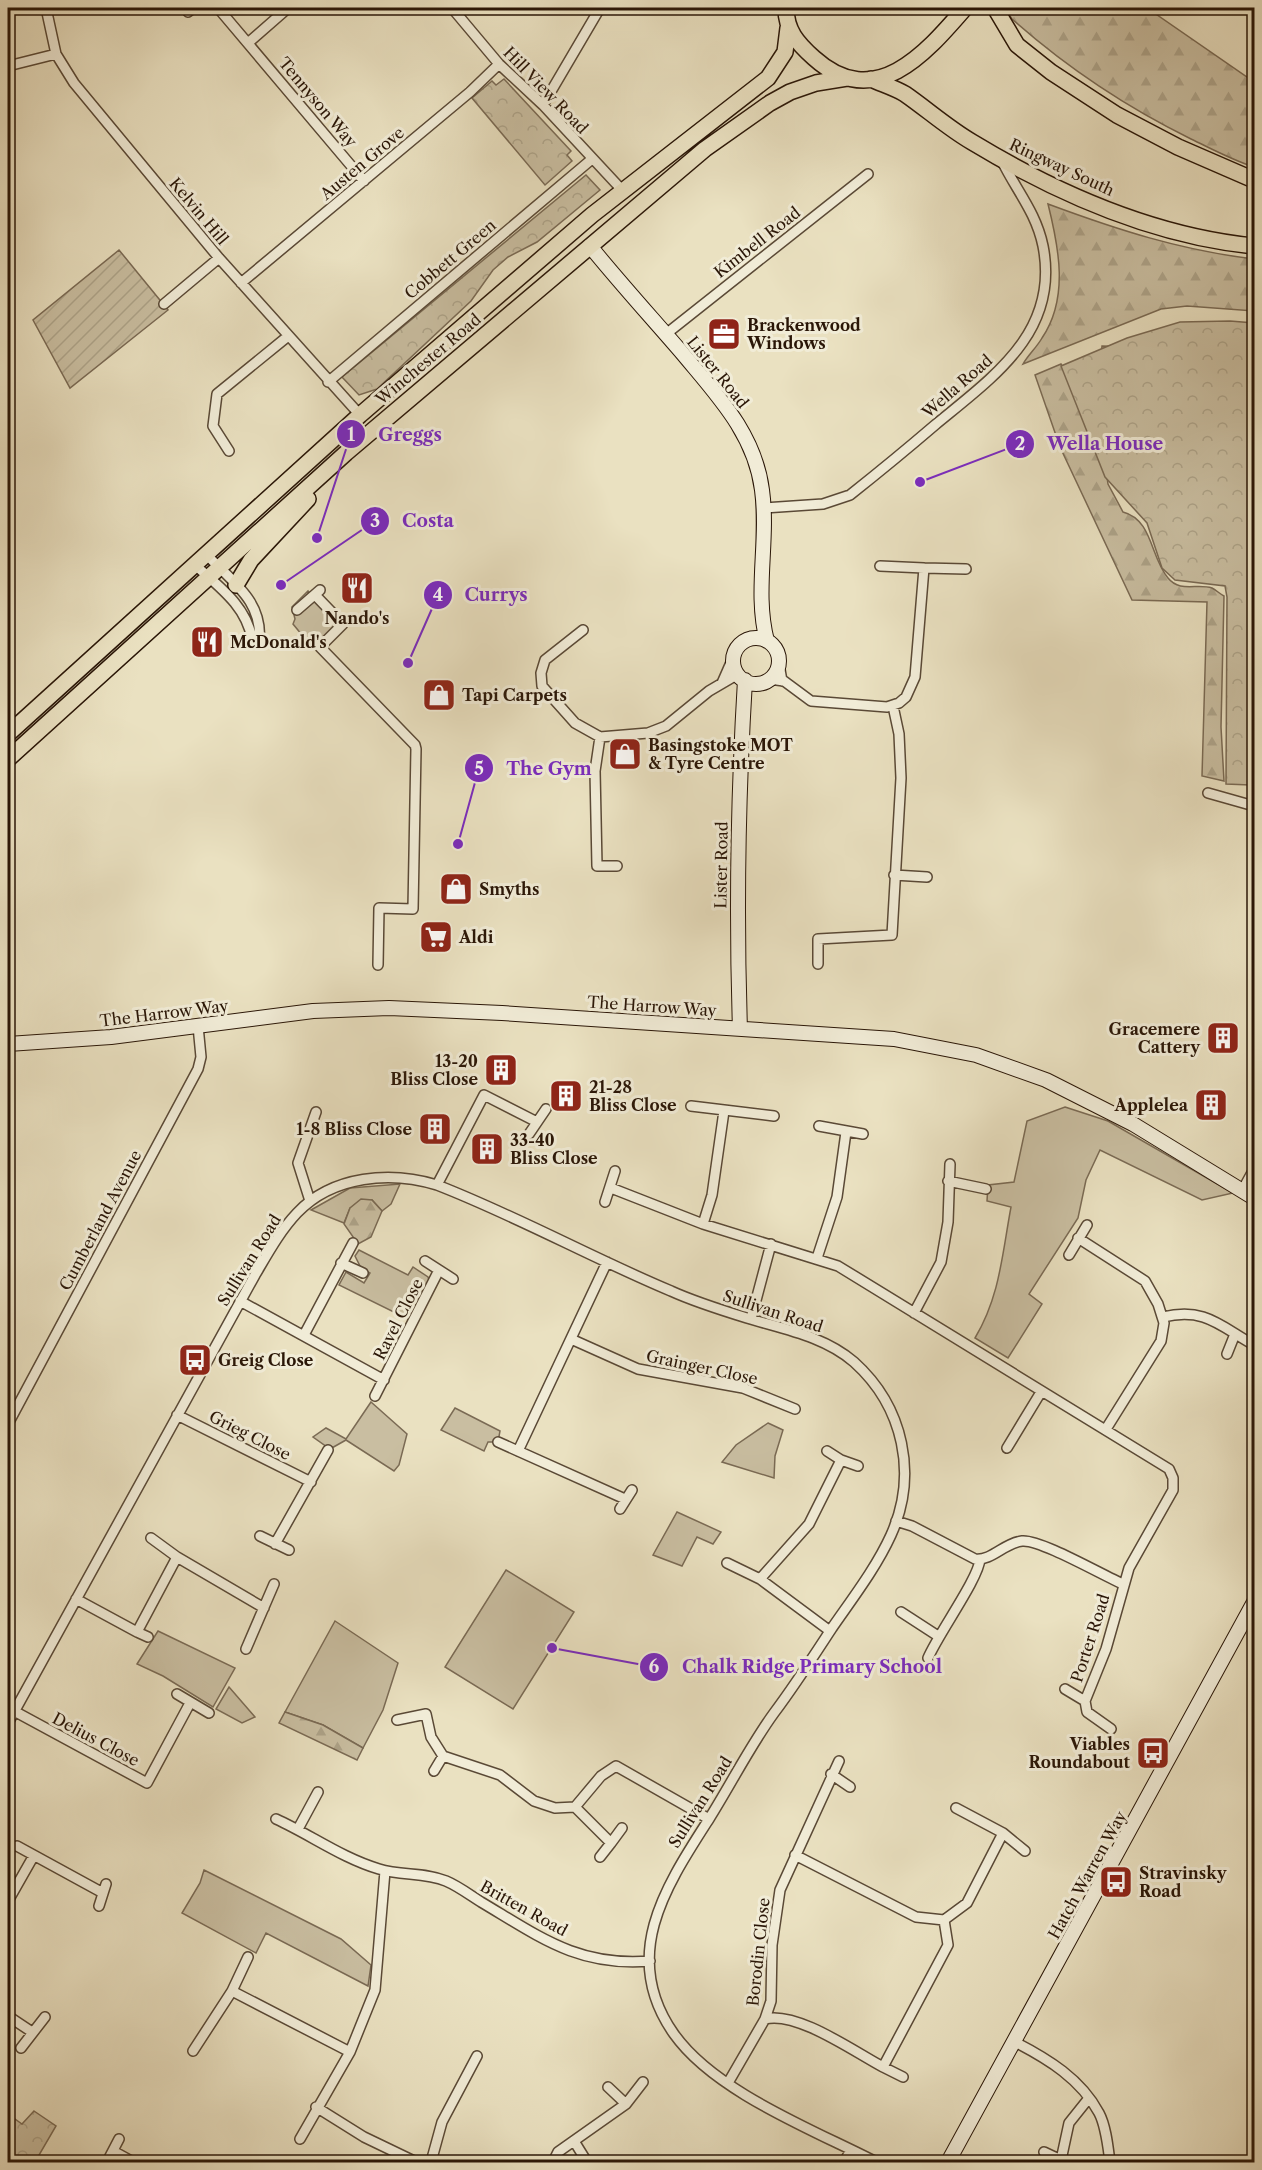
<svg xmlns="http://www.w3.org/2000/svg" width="1262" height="2170" viewBox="0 0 1262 2170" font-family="'Libre Caslon Text',serif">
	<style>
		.grass { fill: #c9bea1; stroke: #7a6a54; stroke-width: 1.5 }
		.forest { fill: url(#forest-firs); stroke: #7a6a54; stroke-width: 1.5 }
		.park { fill: url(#park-crowns); stroke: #7a6a54; stroke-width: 1.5 }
		.garden { fill: url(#garden-furrows); stroke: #7a6a54; stroke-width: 1.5 }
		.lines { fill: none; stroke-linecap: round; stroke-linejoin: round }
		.street-casing { stroke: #5a4936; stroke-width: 12 }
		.secondary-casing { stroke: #2a1607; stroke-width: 16 }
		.primary-casing { stroke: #2a1607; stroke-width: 18 }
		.street { stroke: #f1ecd7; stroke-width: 9 }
		.secondary { stroke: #f1ecd7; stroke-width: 14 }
		.primary { stroke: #eae1c1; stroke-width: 15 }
		.labels { text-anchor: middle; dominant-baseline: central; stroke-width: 6; stroke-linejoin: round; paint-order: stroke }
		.street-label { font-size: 16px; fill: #2a1607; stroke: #f1ecd7 }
		.poi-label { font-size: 16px; font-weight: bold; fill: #2a1607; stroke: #f1ecd7; text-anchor: start }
		.leader { fill: none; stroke: #7b2cbf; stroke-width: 2 }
		.callout-dot { fill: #7b2cbf; stroke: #f1ecd7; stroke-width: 2 }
		.mark-label { font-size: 18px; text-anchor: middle; font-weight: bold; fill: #fff }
		.callout-label { font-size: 18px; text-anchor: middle; font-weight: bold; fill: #7b2cbf; stroke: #f1ecd7; stroke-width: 6; stroke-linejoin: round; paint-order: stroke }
	</style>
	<defs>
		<pattern id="forest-firs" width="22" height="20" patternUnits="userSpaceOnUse" patternTransform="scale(1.5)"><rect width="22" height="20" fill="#c9bea1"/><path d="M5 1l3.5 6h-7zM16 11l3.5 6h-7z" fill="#ada389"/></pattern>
		<pattern id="park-crowns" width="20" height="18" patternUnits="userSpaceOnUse" patternTransform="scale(1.5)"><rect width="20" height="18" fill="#c9bea1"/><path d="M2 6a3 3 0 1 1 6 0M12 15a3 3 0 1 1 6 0" fill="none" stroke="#ada389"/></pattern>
		<pattern id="garden-furrows" width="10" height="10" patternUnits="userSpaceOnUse" patternTransform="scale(1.5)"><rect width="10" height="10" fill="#c9bea1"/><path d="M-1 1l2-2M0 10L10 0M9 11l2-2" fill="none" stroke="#ada389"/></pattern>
	</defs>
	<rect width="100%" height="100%" fill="#eae1c1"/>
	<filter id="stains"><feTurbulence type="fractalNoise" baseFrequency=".00333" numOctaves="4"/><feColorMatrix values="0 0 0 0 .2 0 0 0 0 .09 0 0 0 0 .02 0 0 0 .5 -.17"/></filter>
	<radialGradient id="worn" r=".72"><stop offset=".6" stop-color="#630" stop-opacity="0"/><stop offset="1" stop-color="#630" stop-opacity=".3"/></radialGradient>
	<path class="grass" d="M308 591 315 602 340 625 324 639 320 637 311 646 293 624 295 619 292 607Z
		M1065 1107 1108 1121 1233 1193 1202 1200 1100 1150 1086 1180 1078 1218 1029 1294 1042 1304 1008 1358 975 1338C1000 1296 1002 1255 1011 1207L987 1201 988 1185 1014 1182 1027 1121Z
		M400 1184 391 1204 382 1211 372 1200 350 1208 344 1223 311 1210 350 1188Z
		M359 1250 408 1275 413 1267 428 1277 430 1283 410 1320 339 1285 346 1272 364 1283 370 1273 361 1268 355 1256Z
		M371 1402 407 1434 399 1465 394 1471 346 1440 330 1449 313 1437 326 1428 346 1439Z
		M455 1408 500 1431 498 1442H488L484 1451 441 1430Z
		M768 1423 783 1430 775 1456 774 1478 722 1462 736 1445Z
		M677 1512 721 1532 713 1544 697 1537 682 1566 653 1555Z
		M506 1570 574 1612 513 1709 445 1667Z
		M335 1621 398 1663 383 1710 363 1748 323 1725 285 1712Z
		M158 1631 235 1668 213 1707 163 1676 137 1664Z
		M229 1687 255 1717 242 1723 216 1709Z
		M204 1870 341 1939 371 1965 368 1986 266 1933 256 1953 182 1913 200 1883Z"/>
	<path class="forest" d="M1013 8H1147L1254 82V167C1232 160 1212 149 1191 139 1126 107 1066 67 1012 19L1008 13Z
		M1048 204C1118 230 1180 250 1254 259V311L1187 306 1161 309 1023 364C1028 355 1037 347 1042 338 1069 298 1059 248 1048 204Z
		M1102 346 1138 347 1106 470 1108 484 1123 512C1153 520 1150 557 1168 578 1180 593 1197 583 1212 588 1216 590 1220 594 1224 596L1221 727 1224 781 1202 776 1207 602 1132 600 1060 447 1035 375 1061 364 1095 427Z
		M361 1199 372 1200 382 1211 371 1237 358 1244 344 1224 350 1208Z
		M285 1712 323 1725 363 1748 357 1760 279 1723Z"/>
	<path class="park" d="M504 79 571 151 567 155 572 161 545 185 472 98 492 81 496 85Z
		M586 175 600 190 537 242 508 257 493 270 471 301 377 389 359 395 342 377Z
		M1230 321 1254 323V703L1250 785 1226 784 1227 597 1225 586 1175 580 1162 568 1147 523 1105 477 1061 366 1127 338 1180 322Z
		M34 2111 56 2126 35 2162H8V2114L22 2124Z"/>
	<path class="garden" d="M119 250 168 310 70 388 33 320Z"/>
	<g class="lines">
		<defs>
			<path id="street" d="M46 8 56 54 74 83 219 258 360 415
				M218 8 364 181
				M452 8 499 64 543 105 622 190
				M188 12 193 8
				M248 43 288 8
				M8 66 56 54
				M543 105 600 8
				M241 283 470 92 499 64
				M164 304 219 258
				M666 334 868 174
				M328 382 592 159
				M229 451 213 426 217 394 287 337
				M764 508 823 504 850 495C879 472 907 449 935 425 993 377 1060 332 1043 246 1036 212 1016 190 1002 161
				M206 554C232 582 264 601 259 643
				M194 564C218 586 246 605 252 639
				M880 566 924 568
				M315 595 343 624 320 647 415 745 416 749 413 909 379 908 378 965
				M297 610 320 590
				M583 630 545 660 541 673 542 686 575 723 600 737 648 733 666 726 709 691 738 674
				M779 664 782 681
				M769 679 784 681 811 701 887 707 899 703 906 697 915 677 924 568 966 569
				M722 683 733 658
				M600 737 595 771 597 866H617
				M1208 793 1254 806
				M894 875 927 877
				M818 964V939L892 935 901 778 899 734 893 706
				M691 1106 774 1116
				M819 1126 863 1134
				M529 1134 546 1109
				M948 1181 986 1189
				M437 1185 484 1095 537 1122
				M611 1188 703 1224 838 1266 1169 1469 1173 1478V1490L1129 1568 1106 1649 1085 1701 1065 1689
				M1242 1191 1254 1169
				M310 1201 298 1163 316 1112
				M605 1202 615 1171
				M703 1224 712 1195 724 1111
				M1078 1238 1145 1281 1158 1304 1164 1323 1161 1341 1106 1429
				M1069 1255 1087 1225
				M817 1258 837 1197 846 1132
				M425 1261 453 1279
				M341 1263 363 1273
				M240 1301 384 1380
				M914 1313 941 1262 948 1222 950 1164
				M1163 1317C1205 1307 1220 1326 1254 1345
				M751 1319 771 1244
				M304 1335 353 1243
				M571 1339 638 1369 743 1388 795 1409
				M1227 1354 1235 1334
				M375 1396 439 1270
				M177 1415 311 1482
				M8 1424 198 1069 201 1057 198 1026
				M498 1442 625 1499
				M1007 1448 1041 1392
				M518 1451 607 1262
				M827 1451 841 1460
				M620 1509 632 1490
				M896 1521 912 1526 975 1559C992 1561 1004 1543 1022 1541 1040 1539 1102 1575 1123 1584
				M260 1536 289 1550
				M151 1538 177 1557
				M275 1544 328 1450
				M727 1563 760 1579
				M76 1599 137 1632 177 1557 264 1608
				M901 1612 938 1636
				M830 1631 760 1579 809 1524 841 1460 858 1466
				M137 1632 148 1637
				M246 1649 274 1584
				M928 1658C938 1634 979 1578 980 1559
				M177 1694 209 1713
				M1085 1701 1087 1712 1111 1729
				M14 1711 147 1783 190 1703
				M397 1720 426 1714 431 1737 443 1756 500 1775 534 1801 555 1808 575 1807 601 1776 616 1766 709 1819
				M8 1723 255 1275C268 1253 280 1231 297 1213 333 1175 391 1171 437 1185 517 1216 592 1258 671 1291 695 1302 721 1310 747 1318 783 1329 824 1336 854 1362 904 1407 918 1475 891 1535 876 1568 852 1599 832 1628 813 1657 795 1685 774 1713 750 1746 731 1784 709 1819 666 1886 619 1956 674 2034 715 2092 814 2130 876 2162
				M434 1771 443 1756
				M831 1774 850 1787
				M575 1807 611 1843 622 1828
				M276 1819C311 1835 342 1858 379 1869 401 1876 425 1872 446 1881 458 1886 470 1895 481 1902 540 1937 578 1967 650 1961
				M298 1829 318 1792
				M1003 1833 1025 1851
				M17 1846 103 1893
				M795 1855 916 1917 944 1920 967 1903 1003 1833 956 1808
				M600 1857 611 1843
				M8 1901 33 1857
				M99 1906 106 1884
				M232 1991 248 1957
				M8 2016 32 2032
				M765 2019C797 2011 853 2051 883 2067L948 1945 944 1920
				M1015 2042C1048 2059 1081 2079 1099 2113 1106 2126 1108 2147 1110 2162
				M21 2048 45 2017
				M193 2051 232 1991 350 2052
				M883 2067 903 2077
				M728 2083 765 2019 771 2001 772 1945 780 1890 839 1761
				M608 2087 626 2104
				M316 2107 364 2137 416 2162
				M300 2139 350 2052 375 1990 385 1871
				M574 2141 587 2162
				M113 2151 133 2162
				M1044 2152 1061 2160 1069 2123 1089 2098
				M107 2162 119 2139
				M431 2162 442 2122 477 2056
				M553 2162 558 2152 626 2104 643 2082
				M844 2162 851 2150"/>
			<path id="secondary" d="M590 246C620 283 652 318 683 354 717 395 755 434 762 490 769 541 754 592 767 641
				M733 661a23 23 0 1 1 46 0a23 23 0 1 1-46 0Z
				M740 1029C736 912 738 797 745 680
				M8 1044 111 1037 313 1011 389 1008 502 1013 894 1039 976 1055 1046 1080 1133 1124 1254 1198
				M948 2162 1254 1602"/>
			<path id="primary" d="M786 8C786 30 797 43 814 58 875 113 926 53 965 8
				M995 8 1017 45 1051 72 1117 115 1178 147 1254 180
				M871 79C882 84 895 88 905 94 928 110 948 128 972 142 1058 194 1153 236 1254 246
				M236 585 251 560 308 499
				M8 734 360 415 592 215 768 78 785 52 788 28
				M8 759 346 453 705 149 770 103 790 92 816 83 847 78"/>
		</defs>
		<use href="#street" class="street-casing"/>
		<use href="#secondary" class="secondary-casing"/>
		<use href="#primary" class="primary-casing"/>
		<use href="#street" class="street"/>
		<use href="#secondary" class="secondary"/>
		<use href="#primary" class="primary"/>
	</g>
	<defs>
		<symbol id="office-square" viewBox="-11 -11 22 22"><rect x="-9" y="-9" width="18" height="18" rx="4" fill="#8f2418" stroke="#f1ecd7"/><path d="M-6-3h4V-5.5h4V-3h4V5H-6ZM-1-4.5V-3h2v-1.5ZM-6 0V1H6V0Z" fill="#fff"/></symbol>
		<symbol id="restaurant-square" viewBox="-11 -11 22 22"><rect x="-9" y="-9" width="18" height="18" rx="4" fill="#8f2418" stroke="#f1ecd7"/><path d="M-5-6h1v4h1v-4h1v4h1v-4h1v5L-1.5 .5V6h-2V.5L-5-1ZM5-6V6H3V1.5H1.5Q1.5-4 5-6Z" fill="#fff"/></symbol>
		<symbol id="shop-square" viewBox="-11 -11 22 22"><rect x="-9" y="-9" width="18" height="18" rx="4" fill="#8f2418" stroke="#f1ecd7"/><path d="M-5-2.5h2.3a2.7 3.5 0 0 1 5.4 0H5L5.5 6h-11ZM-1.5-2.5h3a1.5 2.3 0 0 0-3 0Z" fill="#fff"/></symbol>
		<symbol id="supermarket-square" viewBox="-11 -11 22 22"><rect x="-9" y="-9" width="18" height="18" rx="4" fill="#8f2418" stroke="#f1ecd7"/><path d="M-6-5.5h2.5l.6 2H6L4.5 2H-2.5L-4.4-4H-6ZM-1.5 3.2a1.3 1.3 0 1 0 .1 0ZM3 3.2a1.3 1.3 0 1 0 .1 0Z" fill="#fff"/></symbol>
		<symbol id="building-square" viewBox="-11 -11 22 22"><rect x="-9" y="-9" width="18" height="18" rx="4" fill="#8f2418" stroke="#f1ecd7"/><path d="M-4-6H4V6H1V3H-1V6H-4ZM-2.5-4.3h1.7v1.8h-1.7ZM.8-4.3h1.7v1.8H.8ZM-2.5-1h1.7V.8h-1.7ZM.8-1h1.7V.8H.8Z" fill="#fff"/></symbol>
		<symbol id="bus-square" viewBox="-11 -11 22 22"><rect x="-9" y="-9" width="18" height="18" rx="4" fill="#8f2418" stroke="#f1ecd7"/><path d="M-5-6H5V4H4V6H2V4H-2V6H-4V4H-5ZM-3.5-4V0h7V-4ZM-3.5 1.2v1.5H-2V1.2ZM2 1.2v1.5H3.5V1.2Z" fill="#fff"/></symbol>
	</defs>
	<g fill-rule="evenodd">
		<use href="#office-square" x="705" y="315" width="38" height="38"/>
		<use href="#restaurant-square" x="338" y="569" width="38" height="38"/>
		<use href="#restaurant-square" x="188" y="623" width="38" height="38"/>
		<use href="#shop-square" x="420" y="676" width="38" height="38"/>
		<use href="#shop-square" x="606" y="735" width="38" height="38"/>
		<use href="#shop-square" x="437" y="870" width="38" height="38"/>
		<use href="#supermarket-square" x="417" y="918" width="38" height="38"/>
		<use href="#building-square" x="1204" y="1019" width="38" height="38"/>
		<use href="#building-square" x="482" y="1051" width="38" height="38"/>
		<use href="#building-square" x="547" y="1077" width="38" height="38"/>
		<use href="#building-square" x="1192" y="1086" width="38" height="38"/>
		<use href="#building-square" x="416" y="1110" width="38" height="38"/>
		<use href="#building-square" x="468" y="1130" width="38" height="38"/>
		<use href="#bus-square" x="176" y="1341" width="38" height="38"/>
		<use href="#bus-square" x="1134" y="1734" width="38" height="38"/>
		<use href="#bus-square" x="1097" y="1863" width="38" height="38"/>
	</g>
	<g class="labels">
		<g class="street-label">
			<text transform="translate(546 90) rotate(46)">Hill View Road</text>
			<text transform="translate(318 102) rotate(50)">Tennyson Way</text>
			<text transform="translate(362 163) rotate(-40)">Austen Grove</text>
			<text transform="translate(1062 167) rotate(25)">Ringway South</text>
			<text transform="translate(199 211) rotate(50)">Kelvin Hill</text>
			<text transform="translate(757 242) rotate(-38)">Kimbell Road</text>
			<text transform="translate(450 259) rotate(-40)">Cobbett Green</text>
			<text transform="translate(428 359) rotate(-40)">Winchester Road</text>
			<text transform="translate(718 372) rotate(51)">Lister Road</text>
			<text transform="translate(957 386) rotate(-41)">Wella Road</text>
			<text transform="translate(721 865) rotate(-89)">Lister Road</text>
			<text transform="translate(652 1006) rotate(4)">The Harrow Way</text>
			<text transform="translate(164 1013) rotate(-7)">The Harrow Way</text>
			<text transform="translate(100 1220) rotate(-62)">Cumberland Avenue</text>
			<text transform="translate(249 1260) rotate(-58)">Sullivan Road</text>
			<text transform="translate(773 1311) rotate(18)">Sullivan Road</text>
			<text transform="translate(398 1319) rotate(-63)">Ravel Close</text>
			<text transform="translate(702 1367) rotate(12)">Grainger Close</text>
			<text transform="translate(250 1435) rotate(27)">Grieg Close</text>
			<text transform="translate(1090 1638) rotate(-72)">Porter Road</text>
			<text transform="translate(96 1739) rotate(28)">Delius Close</text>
			<text transform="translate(700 1802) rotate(-58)">Sullivan Road</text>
			<text transform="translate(1087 1875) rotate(-61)">Hatch Warren Way</text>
			<text transform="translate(524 1908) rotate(29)">Britten Road</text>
			<text transform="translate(758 1952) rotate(-84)">Borodin Close</text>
		</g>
		<g class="poi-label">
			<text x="747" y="325">Brackenwood<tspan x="747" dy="18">Windows</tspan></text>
			<text x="357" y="618" text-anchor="middle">Nando's</text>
			<text x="230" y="642">McDonald's</text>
			<text x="462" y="695">Tapi Carpets</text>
			<text x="648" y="745">Basingstoke MOT<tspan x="648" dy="18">&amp; Tyre Centre</tspan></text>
			<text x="479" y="889">Smyths</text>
			<text x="459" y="937">Aldi</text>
			<text x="1200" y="1029" text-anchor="end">Gracemere<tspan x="1200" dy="18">Cattery</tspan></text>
			<text x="478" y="1061" text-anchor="end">13-20<tspan x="478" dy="18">Bliss Close</tspan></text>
			<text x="589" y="1087">21-28<tspan x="589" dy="18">Bliss Close</tspan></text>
			<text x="1188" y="1105" text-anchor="end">Applelea</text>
			<text x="412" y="1129" text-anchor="end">1-8 Bliss Close</text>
			<text x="510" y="1140">33-40<tspan x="510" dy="18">Bliss Close</tspan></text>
			<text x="218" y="1360">Greig Close</text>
			<text x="1130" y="1744" text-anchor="end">Viables<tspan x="1130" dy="18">Roundabout</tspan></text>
			<text x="1139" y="1873">Stravinsky<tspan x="1139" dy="18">Road</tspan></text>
		</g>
	</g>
	<path class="leader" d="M317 538L351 434M920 482L1020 444M281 585L375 521M408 663L438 595M458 844L479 768M552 1648L654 1667"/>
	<g class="callout-dot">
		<circle cx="317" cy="538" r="6"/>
		<circle cx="920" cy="482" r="6"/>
		<circle cx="281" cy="585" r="6"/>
		<circle cx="408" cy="663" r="6"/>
		<circle cx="458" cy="844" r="6"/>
		<circle cx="552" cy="1648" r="6"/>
		<circle cx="351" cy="434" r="15"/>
		<circle cx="1020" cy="444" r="15"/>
		<circle cx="375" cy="521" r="15"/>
		<circle cx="438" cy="595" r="15"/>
		<circle cx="479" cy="768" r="15"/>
		<circle cx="654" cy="1667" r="15"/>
	</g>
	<g class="mark-label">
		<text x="351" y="441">1</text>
		<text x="1020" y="450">2</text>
		<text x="375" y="527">3</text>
		<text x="438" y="601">4</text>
		<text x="479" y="775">5</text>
		<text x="654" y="1673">6</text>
	</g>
	<g class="callout-label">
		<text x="410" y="441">Greggs</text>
		<text x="1105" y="450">Wella House</text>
		<text x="428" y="527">Costa</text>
		<text x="496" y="601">Currys</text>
		<text x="549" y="775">The Gym</text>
		<text x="812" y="1673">Chalk Ridge Primary School</text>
	</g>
	<rect width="1262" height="2170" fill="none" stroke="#eae1c1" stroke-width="30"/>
	<rect x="9" y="9" width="1244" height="2152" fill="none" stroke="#2a1607" stroke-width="3"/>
	<rect x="15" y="15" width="1232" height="2140" fill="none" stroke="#2a1607" stroke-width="1.5"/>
	<rect width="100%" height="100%" filter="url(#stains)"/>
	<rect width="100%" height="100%" fill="url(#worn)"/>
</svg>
